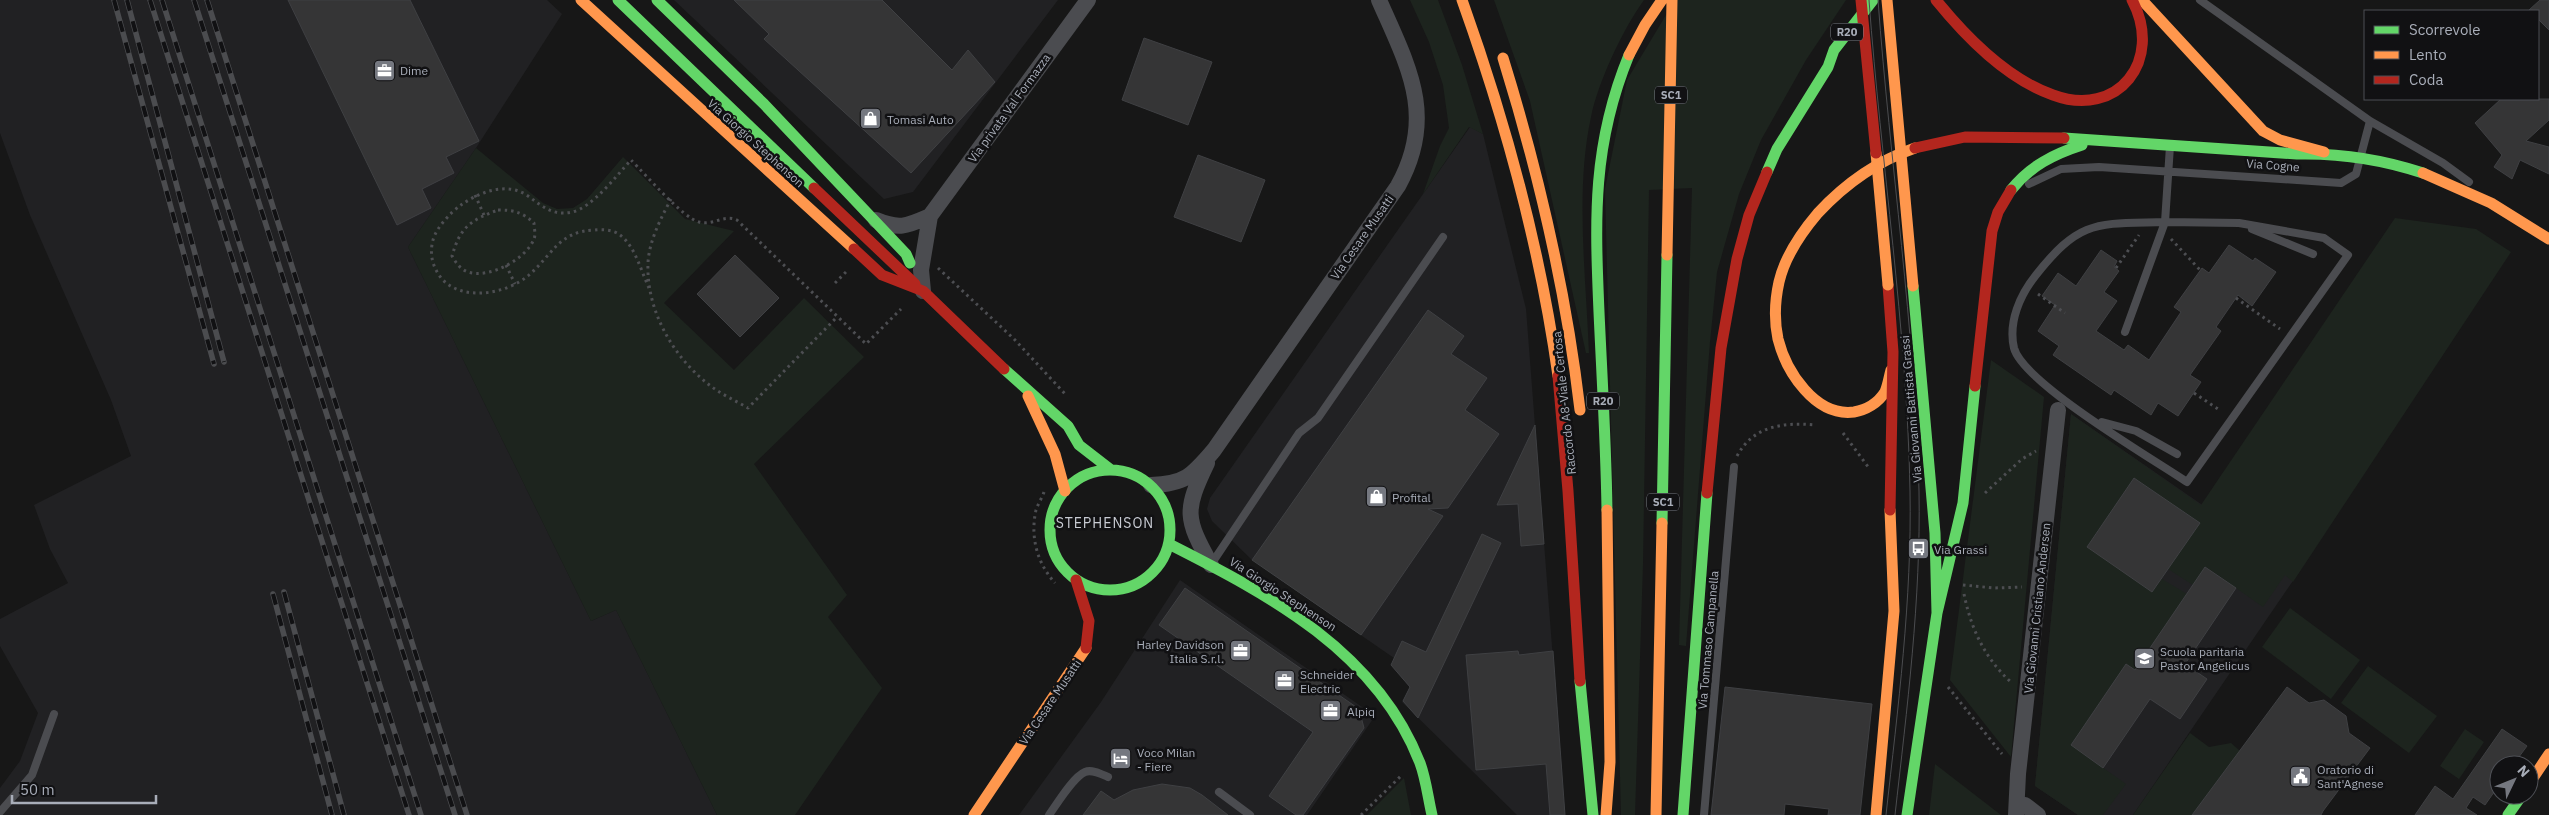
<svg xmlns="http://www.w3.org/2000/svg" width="2549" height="815" viewBox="0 0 2549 815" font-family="'IBM Plex Sans',sans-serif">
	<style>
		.built { fill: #212123 }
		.green { fill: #1d241e }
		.building { fill: #353536; stroke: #3f4043 }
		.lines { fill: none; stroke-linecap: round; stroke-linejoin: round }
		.path { stroke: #4d4e52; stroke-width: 3; stroke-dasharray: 2.5 4; stroke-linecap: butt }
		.lane { stroke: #4b4c50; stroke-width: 8 }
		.street { stroke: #4b4c50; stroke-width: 16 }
		.fast { stroke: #63d668; stroke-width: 11 }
		.slow { stroke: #ff974d; stroke-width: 11 }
		.jam { stroke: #b3261e; stroke-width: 11 }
		.tram { stroke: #4b4c4f; stroke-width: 1 }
		.rail-casing { stroke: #4b4c4f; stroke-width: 5.5 }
		.rail { stroke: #111113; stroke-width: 4; stroke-dasharray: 11; stroke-linecap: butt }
		.slow-bridge { stroke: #ff974d; stroke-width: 11 }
		.jam-bridge { stroke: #b3261e; stroke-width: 11 }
		.labels { text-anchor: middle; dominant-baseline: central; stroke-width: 5; stroke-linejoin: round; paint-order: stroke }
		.shield { fill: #111113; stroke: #7b7e86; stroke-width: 1 }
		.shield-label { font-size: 11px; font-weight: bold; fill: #a8adb8 }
		.poi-label { font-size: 12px; fill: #a8adb8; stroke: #111113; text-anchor: start }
		.street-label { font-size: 12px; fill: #a8adb8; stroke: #111113 }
		.neighbourhood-label { font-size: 14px; letter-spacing: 1px; fill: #c9ccd4; stroke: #111113 }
	</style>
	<rect width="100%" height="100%" fill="#171717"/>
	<path class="built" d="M0 0H547L562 14 476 148 408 247 591 621 616 610 717 815H0V788L20 761 38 713 0 646V619L68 583 50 549 34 505 131 456 111 400 30 215 0 133Z
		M674 0H1058L913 192 884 199Z
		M1470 127 1483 134 1526 309 1565 815H1517L1402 702 1410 687 1391 665 1394 658 1252 560 1212 521 1207 509 1210 498Z
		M2071 414 2299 572 2133 815H2078L2035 786Z
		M1180 580 1375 716 1307 815H1019L1101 702Z"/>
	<path class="green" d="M1410 0H1438L1462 65 1483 134 1469 127 1423 194 1440 146 1449 128 1443 85 1429 42Z
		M1494 0H1644C1623 29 1598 82 1591 117 1575 190 1586 278 1589 353H1586L1530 101Z
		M1675 0H1846L1806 60 1761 140 1739 194 1717 272 1710 342 1686 646 1679 645 1692 188 1649 190 1643 564 1635 815H1621L1605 189 1627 80Z
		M476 148 543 203 557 209 573 208 587 199 623 157 685 219 734 231 664 303 734 370 804 298 864 357 754 464 847 595 828 617 882 688 795 815H717L616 610 591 621 408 247Z
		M2395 218 2476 229 2511 252 2293 582 2285 575 2263 607 2206 567 2193 585 2168 569 2200 523 2134 478 2087 547 2152 592 2162 579 2187 594 2135 670 2126 664 2071 745 2126 784 2103 815H2078L2035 786 2071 414 2201 505Z
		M1991 360 2044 397 2011 757 1950 680Z
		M2290 608 2360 660 2331 699 2262 647Z
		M2368 666 2437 716 2409 753 2341 703Z
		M2465 729 2484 742 2459 779 2440 766Z
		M2190 733 2209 747 2231 743 2240 751 2192 815H2133Z
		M1935 764 2001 815H1929Z
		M1404 778 1411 815H1367Z"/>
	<path class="building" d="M288 0H410L479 141 446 157 454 173 422 189 431 208 397 225Z
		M734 0H882L952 70 968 50 995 82 911 173 764 39 769 34Z
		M2540 0H2549V30L2538 19V11L2529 10Z
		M1144 38 1212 62 1188 125 1122 100Z
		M2501 99H2549V120L2526 141 2549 147V174L2520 160 2512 179 2494 167 2502 155 2475 123Z
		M1198 155 1265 180 1241 242 1174 217Z
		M2229 245 2253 261 2255 258 2276 272 2252 306 2238 295 2216 327 2221 331 2190 375 2201 382 2178 416 2158 403 2151 415 2114 390 2111 395 2053 355 2059 346 2038 331 2055 305 2042 296 2058 273 2076 286 2101 250 2117 261 2114 267 2119 271 2104 292 2117 301 2096 331 2124 350 2128 345 2149 360 2181 312 2174 307 2202 268 2209 273Z
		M735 255 779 298 740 337 697 294Z
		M1428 310 1464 336 1451 354 1487 378 1465 410 1499 434 1448 508 1428 509 1443 516 1361 635 1252 560Z
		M1535 425 1544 544 1521 546 1518 504 1497 505Z
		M2134 478 2200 523 2152 592 2087 547Z
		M1482 534 1501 543 1418 718 1403 701 1410 687 1391 665 1402 641 1426 652Z
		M2205 567 2236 588 2185 664 2207 679 2180 719 2150 699 2103 768 2071 745 2126 664 2135 670Z
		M1185 588 1359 709 1364 728 1303 815H1296L1269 796 1313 732 1159 625Z
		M1518 651 1519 655 1553 651 1565 815H1550L1546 764 1476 770 1466 655Z
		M1725 687 1872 704 1860 815H1828L1829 809 1785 804 1784 815H1711Z
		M2287 687 2309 703 2324 700 2346 716 2349 733 2370 748 2323 811 2321 815H2192Z
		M2502 729 2527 746 2513 765H2499V785L2485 805 2473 797 2466 808 2477 815H2415L2435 786 2453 799Z
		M1162 784 1190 788 1202 795 1228 815H1083L1101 791 1114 800 1133 790Z"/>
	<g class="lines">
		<path class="path" d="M475 195 484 215
			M671 199C661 218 649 241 648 263 646 311 674 359 712 387 723 395 736 401 748 408L837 317
			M498 210C514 210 522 212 534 223 534 228 536 234 534 239 526 259 490 279 468 272 460 269 456 263 452 256 460 227 471 220 498 210Z
			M2171 239 2200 270
			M506 265 515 284
			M938 268 1014 339 1067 396
			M2116 268 2139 235
			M835 283 847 271
			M649 288C641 271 635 246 620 235 614 230 602 229 595 230 559 231 553 254 529 275 507 294 463 302 442 279 433 268 429 255 433 240 436 228 451 212 461 205 478 193 504 182 525 194 540 204 552 217 572 212 592 208 617 175 631 160 645 174 683 218 699 222 713 226 724 214 737 220L866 344 901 309
			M2038 294 2065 313
			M2236 298 2280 329
			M2194 393 2221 411
			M1843 433 1869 468
			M1737 456C1753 426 1783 422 1815 425
			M1044 492C1042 498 1038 504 1036 510 1030 537 1037 563 1055 583
			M1985 493 2022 459 2036 451
			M1963 585 1994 588 2022 587
			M1964 594C1971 629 1985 659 2012 683
			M1948 687 2002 754
			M1361 815 1402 775"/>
		<path class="lane" d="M2200 0 2370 121 2443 163 2469 182
			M2029 184 2061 169 2099 167 2341 183 2356 174 2370 121
			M2165 222 2239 223 2324 238 2348 255 2187 482C2153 459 2023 383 2014 348 2008 322 2020 295 2036 275 2081 218 2098 224 2165 222Z
			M2252 229 2313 254
			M2125 332 2165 222 2170 146
			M2102 422 2136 431 2177 454
			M1212 563 1299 433 1318 418 1443 237
			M1219 792 1250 815
			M0 812 32 775 54 714
			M1049 815C1057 804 1073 777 1085 772 1092 769 1101 774 1108 777
			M1704 815 1734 467"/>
		<path class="street" d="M876 220C900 230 907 226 930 216
			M923 291 921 270 930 216 1088 0
			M1207 463C1184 511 1185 518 1211 565
			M1151 485C1185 484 1192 476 1214 450L1398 186C1437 116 1408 66 1379 0
			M2017 807 2025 805 2038 815
			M2016 815 2018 774 2058 410"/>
		<path class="fast" d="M618 0 814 188
			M657 0 764 104 906 254 910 263
			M2064 138 2297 154C2341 153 2381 159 2423 173
			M1767 172 1777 149 1828 67 1834 50 1873 0
			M2011 190C2030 166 2054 154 2082 145
			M1004 369 1068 426 1079 445 1110 469
			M1050 530a60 60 0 1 1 120 0a60 60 0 1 1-120 0Z
			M1607 510C1606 444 1602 378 1599 312 1595 218 1592 145 1629 55
			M1662 523 1667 255
			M1169 544C1270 595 1377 652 1420 763 1426 779 1428 798 1432 815
			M1937 613 1963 503 1975 386
			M1580 681 1593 815
			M1683 815 1707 493
			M1907 815 1937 613 1935 533 1913 286
			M2508 815 2522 795"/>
		<path class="slow" d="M581 0 854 249
			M1462 0C1506 123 1540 246 1558 376
			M2142 0 2263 131 2280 140 2324 152
			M1629 55 1645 25 1662 0
			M1503 58C1539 174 1566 290 1580 410
			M2423 173 2491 203 2549 239
			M1667 255 1672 0
			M1891 370C1889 377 1888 385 1885 392 1878 403 1866 410 1854 412 1815 417 1786 371 1778 339 1774 320 1775 300 1779 282 1785 256 1801 233 1818 213 1845 184 1877 161 1915 148
			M1028 396 1055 454 1065 491
			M2529 784 2549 754
			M974 815 1086 648
			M1606 815 1610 762 1607 510
			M1656 815 1662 523
			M1876 815 1894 611 1890 510"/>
		<path class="jam" d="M1936 0C1966 37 2007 79 2053 95 2118 119 2164 60 2132 0
			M1915 148 1965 137 2064 138
			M814 188 915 284
			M854 249 882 275 923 291 1004 369
			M1888 285 1893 352 1890 510
			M1558 376 1568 491 1580 681
			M1975 386 1992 231 1998 212 2011 190
			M1707 493 1721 348 1737 259 1749 215 1767 172
			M1076 580 1089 621 1086 648"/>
		<path class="tram" d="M1869 0C1881 164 1907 327 1910 491 1912 600 1898 707 1886 815
			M1878 0C1890 164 1915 327 1919 491 1921 600 1907 708 1895 815"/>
		<defs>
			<path id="rail" d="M114 0 214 364
				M127 0 224 362
				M150 0 409 815
				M162 0 421 815
				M194 0 455 815
				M207 0 467 815
				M284 592 344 815
				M273 594 332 815"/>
		</defs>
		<use href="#rail" class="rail-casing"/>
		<use href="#rail" class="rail"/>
		<path class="slow-bridge" d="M1887 0 1913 286
			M1876 153 1888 285"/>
		<path class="jam-bridge" d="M1861 0 1876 153"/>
	</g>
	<defs>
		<symbol id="office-square" viewBox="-11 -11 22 22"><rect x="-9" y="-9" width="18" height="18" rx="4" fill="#757880" stroke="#111113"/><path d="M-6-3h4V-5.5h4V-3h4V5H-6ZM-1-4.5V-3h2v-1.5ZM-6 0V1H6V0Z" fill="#fff"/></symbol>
		<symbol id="shop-square" viewBox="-11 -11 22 22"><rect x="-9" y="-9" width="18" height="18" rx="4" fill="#757880" stroke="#111113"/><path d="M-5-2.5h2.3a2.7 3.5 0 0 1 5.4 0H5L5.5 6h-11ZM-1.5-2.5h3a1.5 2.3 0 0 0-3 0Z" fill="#fff"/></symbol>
		<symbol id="bus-square" viewBox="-11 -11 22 22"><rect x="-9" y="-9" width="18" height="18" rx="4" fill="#757880" stroke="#111113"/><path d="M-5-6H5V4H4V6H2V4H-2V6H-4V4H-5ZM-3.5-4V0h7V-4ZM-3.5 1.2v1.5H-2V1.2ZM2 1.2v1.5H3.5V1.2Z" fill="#fff"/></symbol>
		<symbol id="school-square" viewBox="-11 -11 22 22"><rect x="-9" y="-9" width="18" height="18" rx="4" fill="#757880" stroke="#111113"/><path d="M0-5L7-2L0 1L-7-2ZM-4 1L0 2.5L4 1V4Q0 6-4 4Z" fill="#fff"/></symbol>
		<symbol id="hotel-square" viewBox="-11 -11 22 22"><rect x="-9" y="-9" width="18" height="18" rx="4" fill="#757880" stroke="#111113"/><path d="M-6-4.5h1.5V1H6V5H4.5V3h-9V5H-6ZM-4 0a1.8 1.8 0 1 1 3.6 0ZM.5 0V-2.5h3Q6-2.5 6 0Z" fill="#fff"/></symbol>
		<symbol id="civic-square" viewBox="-11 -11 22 22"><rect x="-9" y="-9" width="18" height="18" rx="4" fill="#757880" stroke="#111113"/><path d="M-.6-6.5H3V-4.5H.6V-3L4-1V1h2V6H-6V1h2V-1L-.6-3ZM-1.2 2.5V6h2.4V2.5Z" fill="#fff"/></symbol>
	</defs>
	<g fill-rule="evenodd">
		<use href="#office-square" x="372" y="58" width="25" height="25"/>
		<use href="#shop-square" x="858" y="106" width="25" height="25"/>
		<use href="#shop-square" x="1364" y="484" width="25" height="25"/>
		<use href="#bus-square" x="1906" y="536" width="25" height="25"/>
		<use href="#office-square" x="1228" y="638" width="25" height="25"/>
		<use href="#school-square" x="2132" y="646" width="25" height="25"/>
		<use href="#office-square" x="1272" y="668" width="25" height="25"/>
		<use href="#office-square" x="1318" y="698" width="25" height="25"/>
		<use href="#hotel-square" x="1108" y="746" width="25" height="25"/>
		<use href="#civic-square" x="2288" y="764" width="25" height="25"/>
	</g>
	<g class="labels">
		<g class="shield">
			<rect x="1831" y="23.5" width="32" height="17" rx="4"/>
			<rect x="1655" y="86.5" width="32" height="17" rx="4"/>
			<rect x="1587" y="392.5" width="32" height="17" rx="4"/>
			<rect x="1647" y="493.5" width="32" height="17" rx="4"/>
		</g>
		<g class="shield-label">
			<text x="1847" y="32">R20</text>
			<text x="1671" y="95">SC1</text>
			<text x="1603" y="401">R20</text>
			<text x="1663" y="502">SC1</text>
		</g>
		<g class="poi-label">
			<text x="400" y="70">Dime</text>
			<text x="887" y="119">Tomasi Auto</text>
			<text x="1392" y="497">Profital</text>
			<text x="1934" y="549">Via Grassi</text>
			<text x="1224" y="644" text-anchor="end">Harley Davidson<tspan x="1224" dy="14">Italia S.r.l.</tspan></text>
			<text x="2160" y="651">Scuola paritaria<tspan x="2160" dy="14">Pastor Angelicus</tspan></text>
			<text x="1300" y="674">Schneider<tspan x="1300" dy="14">Electric</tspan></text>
			<text x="1347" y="711">Alpiq</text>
			<text x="1137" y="752">Voco Milan<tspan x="1137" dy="14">- Fiere</tspan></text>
			<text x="2317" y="769">Oratorio di<tspan x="2317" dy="14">Sant'Agnese</tspan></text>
		</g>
		<g class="street-label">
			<text transform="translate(1009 108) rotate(-54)">Via privata Val Formazza</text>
			<text transform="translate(756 143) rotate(42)">Via Giorgio Stephenson</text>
			<text transform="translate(2273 165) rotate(4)">Via Cogne</text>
			<text transform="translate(1362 237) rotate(-55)">Via Cesare Musatti</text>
			<text transform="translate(1564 403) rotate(-96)">Raccordo A8-Viale Certosa</text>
			<text transform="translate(1911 409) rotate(-95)">Via Giovanni Battista Grassi</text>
			<text transform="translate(1283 594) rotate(33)">Via Giorgio Stephenson</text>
			<text transform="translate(2037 608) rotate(-84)">Via Giovanni Cristiano Andersen</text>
			<text transform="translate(1708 640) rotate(-85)">Via Tommaso Campanella</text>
			<text transform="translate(1050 702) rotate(-56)">Via Cesare Musatti</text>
		</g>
		<g class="neighbourhood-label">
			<text x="1105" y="523">STEPHENSON</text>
		</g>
	</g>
	<rect x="2364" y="10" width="175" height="90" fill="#111113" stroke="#4d4f55"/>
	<rect x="2374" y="26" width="25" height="8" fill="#63d668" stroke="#4d4f55"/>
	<text x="2409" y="35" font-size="15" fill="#a8adb8">Scorrevole</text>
	<rect x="2374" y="51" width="25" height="8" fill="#ff974d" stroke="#4d4f55"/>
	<text x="2409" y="60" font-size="15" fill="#a8adb8">Lento</text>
	<rect x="2374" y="76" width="25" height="8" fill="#b3261e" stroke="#4d4f55"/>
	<text x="2409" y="85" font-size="15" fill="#a8adb8">Coda</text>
	<g transform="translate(2514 780) rotate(47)"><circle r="24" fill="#111113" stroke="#4d4f55"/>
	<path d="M0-4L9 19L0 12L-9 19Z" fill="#757880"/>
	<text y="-8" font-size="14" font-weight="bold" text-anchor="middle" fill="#a8adb8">N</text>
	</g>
	<path d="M12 795v8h144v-8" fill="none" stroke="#a8adb8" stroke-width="2.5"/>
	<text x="20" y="795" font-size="15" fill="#a8adb8" stroke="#111113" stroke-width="4" paint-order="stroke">50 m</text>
</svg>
